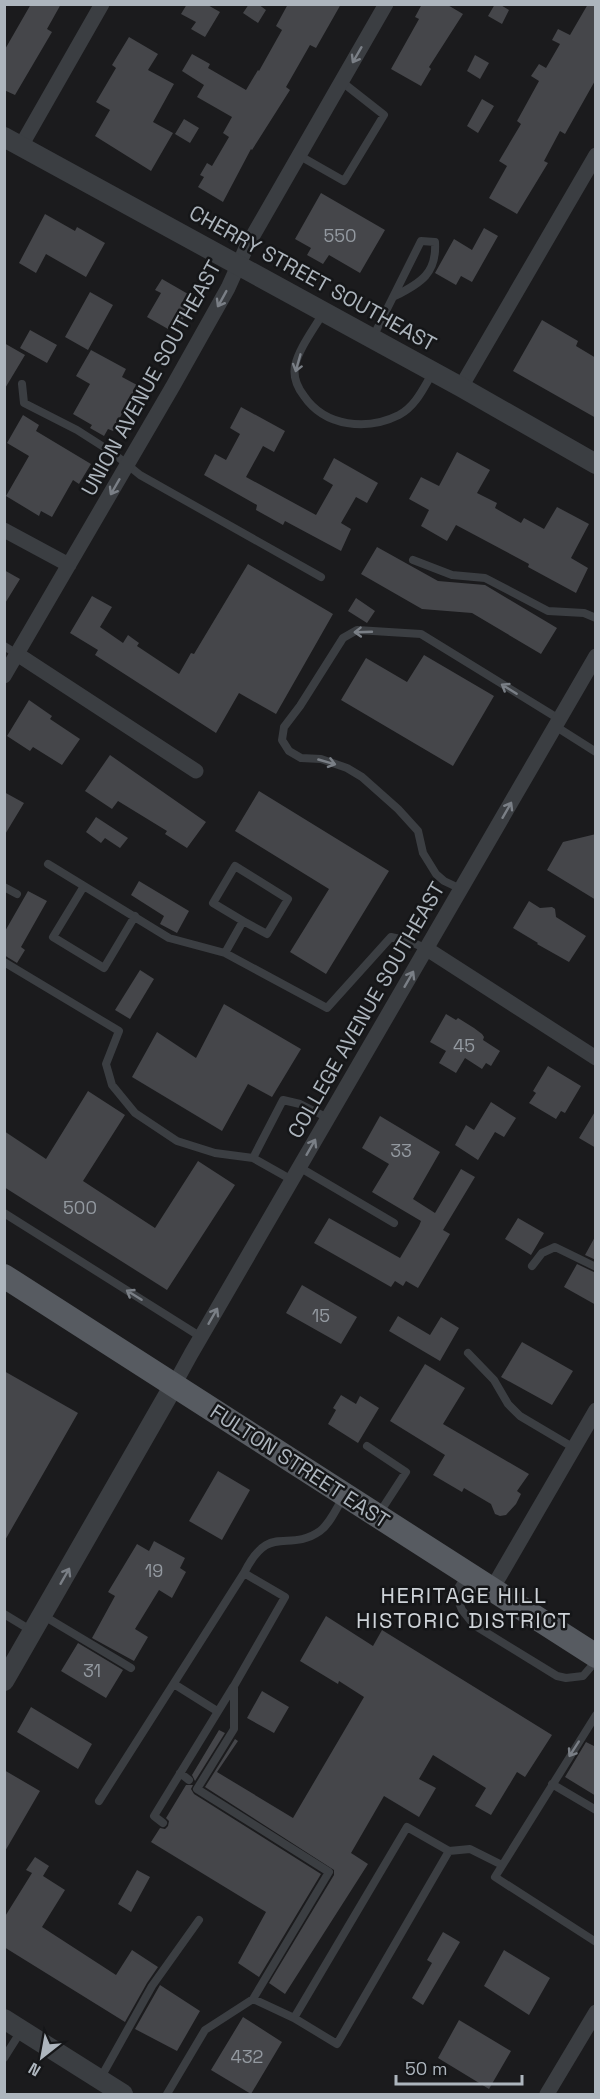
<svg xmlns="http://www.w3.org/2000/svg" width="600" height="2099" viewBox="0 0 600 2099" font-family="'Space Grotesk',sans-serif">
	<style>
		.building { fill: #45464a }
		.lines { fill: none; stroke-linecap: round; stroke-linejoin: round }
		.service { stroke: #3b3e42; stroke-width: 8 }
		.minor { stroke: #3b3e42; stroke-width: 15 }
		.tertiary { stroke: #3b3e42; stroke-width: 20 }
		.primary { stroke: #575b61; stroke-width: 24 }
		.oneway { stroke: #7a7f86 }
		.labels { text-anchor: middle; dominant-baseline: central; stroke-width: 5; stroke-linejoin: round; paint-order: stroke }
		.number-label { font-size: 18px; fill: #9399a0 }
		.street-label { font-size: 21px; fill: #adb5bd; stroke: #151618 }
		.neighbourhood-label { font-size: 22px; letter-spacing: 1.5px; fill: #ced3d8; stroke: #151618 }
	</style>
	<rect width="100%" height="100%" fill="#1b1b1d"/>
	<path class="building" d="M31 4H61L47 29 52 32 15 95 4 90V51Z
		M187 4H206L220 12 205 37 191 29 196 22 181 14Z
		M249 4H258L266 10 258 23 243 13Z
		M288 4H341L316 48 310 45 286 87 290 90 252 150 251 149 223 202 198 187 204 177 200 175 207 163 212 166 229 137 223 133 232 117 197 97 204 85 182 71 192 54 210 64 208 68 246 90 258 70 259 71 282 30 276 26Z
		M422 4H446L463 14 429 67 431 69 421 86 391 69 419 19 415 17Z
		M495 4H499L509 10 502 24 488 16Z
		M588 4H596V79L565 134 560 131 544 161 548 163 517 214 489 198 507 166 499 161 521 124 517 121 539 81 531 76 539 64 546 68 560 44 552 40 558 29 570 35Z
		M129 37 158 54 148 70 174 84 153 122 173 133 151 171 95 136 110 110 96 102 116 68 112 65Z
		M475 55 489 63 480 79 467 71Z
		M482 99 494 106 478 133 467 126Z
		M184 119 199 128 190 143 175 134Z
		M321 193 385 230 360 273 329 255 323 264 307 255 311 248 295 239Z
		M45 214 75 231 77 227 105 243 86 277 46 254 36 273 19 263Z
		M484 228 498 236 472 282 461 276 456 285 435 273 454 239 472 250Z
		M162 279 195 298 179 326 172 321 168 329 147 317 161 293 155 290Z
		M90 292 113 305 88 350 65 337Z
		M542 320 578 341 576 346 596 358V418L513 371Z
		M30 330 57 345 47 363 20 348Z
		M4 343 25 355 4 390Z
		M91 350 126 369 122 377 137 385 113 431 108 429 104 436 90 428 92 425 73 414 90 384 76 376Z
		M241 407 285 431 274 452 263 446 246 477 316 515 333 485 323 479 334 458 378 483 367 503 356 497 341 523 351 529 341 551 285 521 283 525 256 510 257 505 204 475 215 454 226 460 240 434 230 428Z
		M23 415 39 425 36 431 91 464 79 484 73 480 52 517 41 511 39 516 6 496 29 456 7 443Z
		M457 452 490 470 477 493 497 503 495 508 521 523 524 518 544 529 557 507 589 524 571 558 588 568 576 593 528 567 529 564 456 525 447 541 421 526 429 510 409 499 421 477 439 486Z
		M377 547 438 581 485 585 557 628 541 654 472 613 422 609 361 574Z
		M248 564 333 614 276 714 239 693 216 733 95 655 98 650 70 633 92 596 112 607 100 627 123 643 128 635 139 643 137 646 179 674 191 653 194 654Z
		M4 570 20 579 4 605Z
		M356 598 375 611 367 623 348 611Z
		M424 655 494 696 453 766 341 700 366 658 407 682Z
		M29 700 52 716 50 719 80 739 62 765 33 747 30 751 7 736Z
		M110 755 206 822 187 848 165 834 167 831 118 801 112 809 85 791Z
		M259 791 389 871 326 974 290 952 329 889 235 831Z
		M4 792 24 803 4 836Z
		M96 817 128 838 120 848 105 838 101 843 86 832Z
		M596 834V900L547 870 563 842Z
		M139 881 189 911 177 933 160 924 164 916 131 895Z
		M28 891 47 901 21 947 25 950 17 963 4 955V933Z
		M529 901 540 908 552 907 555 909 556 917 586 936 569 962 537 944 538 943 513 928Z
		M140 970 154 979 130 1019 115 1010Z
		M224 1004 301 1049 272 1097 248 1084 222 1131 132 1077 157 1032 196 1058Z
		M446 1014 456 1020 458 1018 474 1028 482 1034 484 1037 483 1040 500 1051 491 1066 486 1063 482 1069 465 1058 456 1073 439 1063 446 1051 430 1042Z
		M548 1066 581 1086 565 1113 561 1111 556 1119 529 1103 536 1093 533 1091Z
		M88 1091 125 1115 83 1181 155 1228 198 1161 235 1185 167 1290 4 1187V1131L46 1159Z
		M491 1102 516 1118 504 1137 495 1132 478 1160 455 1145 466 1125 474 1130Z
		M596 1110V1148L579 1138Z
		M380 1116 440 1152 413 1199 435 1213 461 1169 475 1177 443 1230 450 1234 418 1288 406 1281 403 1286 395 1281 391 1287 314 1243 329 1218 400 1258 419 1226 421 1221 372 1192 389 1164 362 1148Z
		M518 1218 544 1233 531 1255 505 1239Z
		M596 1235V1260L585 1255Z
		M577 1264 596 1273V1305L564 1287Z
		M302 1285 357 1317 341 1344 286 1313Z
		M398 1316 430 1335 441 1317 459 1328 440 1361 389 1331Z
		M522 1342 573 1371 552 1405 501 1377Z
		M425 1364 465 1388 443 1424 529 1474 517 1491 521 1494 516 1504 506 1515 500 1516 495 1514 491 1504 464 1488 462 1492 433 1475 445 1455 390 1421Z
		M4 1371 78 1413 4 1542Z
		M341 1395 356 1404 360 1396 379 1408 358 1443 328 1424 336 1410 333 1408Z
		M218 1471 250 1490 222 1540 189 1521Z
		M154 1541 185 1558 180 1568 186 1572 172 1598 159 1590 135 1629 148 1637 134 1661 92 1638 115 1596 108 1592 137 1544 149 1551Z
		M326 1616 373 1646 382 1630 552 1735 525 1777 517 1772 491 1815 475 1806 486 1788 433 1755 419 1779 436 1788 419 1817 384 1796 351 1853 368 1864 285 1994 269 1983 334 1875V1870L205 1787 235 1739 238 1741 217 1772 293 1818 364 1697 339 1681 338 1684 300 1661Z
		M78 1643 123 1670 106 1698 61 1671Z
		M262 1691 289 1707 274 1733 247 1718Z
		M31 1707 92 1744 78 1769 17 1732Z
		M219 1730 225 1733 195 1781 192 1775Z
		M586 1742 596 1747V1796L565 1777Z
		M4 1770 40 1791 4 1853Z
		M186 1785H193L191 1789 194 1794 321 1874 259 1977 238 1963 266 1912 151 1842 160 1828 165 1829 168 1826 169 1821 166 1818Z
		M35 1857 49 1866 43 1876 65 1890 42 1927 116 1975 132 1950 158 1967 147 1983 125 2022 4 1947V1918L32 1873 26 1870Z
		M137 1870 150 1877 131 1912 118 1904Z
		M443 1932 460 1942 423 2005 412 1998 432 1963 427 1960Z
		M504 1950 550 1978 529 2015 484 1986Z
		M160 1985 200 2011 177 2051 135 2029Z
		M243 2017 282 2042 251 2094 211 2070Z
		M459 2020 511 2051 489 2089 438 2058Z"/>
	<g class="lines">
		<path class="service" d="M300 156 344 181 384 115 342 82
			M323 313C314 329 299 348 295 366 293 377 297 387 304 396 325 427 367 431 399 415 416 406 424 387 433 372
			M373 337 421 241 435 242C437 273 421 283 395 296
			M22 384 24 403 77 430 113 453 140 475 321 577
			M413 560 452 575 485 578 548 611 584 613 596 618
			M4 646 17 654
			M555 726 596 752
			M48 864 84 886
			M4 887 17 894
			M461 889 444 881 436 874 423 853 418 831 398 809 362 777 347 768 321 759 301 758 289 751 282 740 284 727 300 706 343 638 357 630 421 634 559 719
			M135 916 104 968 53 937 84 886 169 938 225 953 327 1008 391 937 409 941 427 949
			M225 953 243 921 267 934 288 899 235 866 213 903 243 921
			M4 962 119 1031 106 1064 112 1085 135 1113 177 1141 215 1153 253 1158 292 1180
			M253 1158 283 1100 300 1104 328 1118
			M299 1167 394 1223
			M4 1213 201 1337
			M532 1266 542 1253 555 1247 596 1267
			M468 1353 494 1380 508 1404 520 1416 574 1448
			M367 1446 406 1472 380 1512
			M244 1573C270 1521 287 1554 320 1531 330 1524 337 1507 344 1496
			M466 1575 455 1593 462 1610 474 1625 557 1676 566 1678 583 1676 596 1661
			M4 1614 32 1631
			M44 1616 131 1668
			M174 1684 217 1711
			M596 1715 495 1877 596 1942
			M180 1773 189 1780
			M552 1784 596 1810
			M99 1801 244 1573 285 1597 234 1686V1729L197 1789 329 1872 253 1999 205 2030 167 2094
			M163 1823 154 1816 233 1687
			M449 1851 407 1827 294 2018 337 2044 449 1851 470 1849 502 1865
			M253 1999 294 2018
			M4 2058 21 2031
			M100 2079 152 1986 199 1920"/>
		<path class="minor" d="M21 146 102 4
			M461 387 596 155
			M4 530 69 565
			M17 654 196 771
			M4 676 173 386 228 288 247 246 386 4
			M427 949 596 1058
			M174 1385 191 1354 596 656
			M492 1589 596 1410
			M547 2094 596 2012"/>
		<path class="tertiary" d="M4 137 461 387 596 464
			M4 1681 174 1385
			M4 2019 123 2094"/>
		<path class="primary" d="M4 1276 596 1656"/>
	</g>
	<defs><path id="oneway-shaft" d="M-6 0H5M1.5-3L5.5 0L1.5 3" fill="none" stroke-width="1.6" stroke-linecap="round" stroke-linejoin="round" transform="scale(1.5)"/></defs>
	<g class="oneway">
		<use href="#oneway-shaft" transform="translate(357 55) rotate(120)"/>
		<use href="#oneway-shaft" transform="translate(222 299) rotate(119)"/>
		<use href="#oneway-shaft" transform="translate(298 363) rotate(106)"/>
		<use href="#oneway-shaft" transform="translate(115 487) rotate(120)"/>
		<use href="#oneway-shaft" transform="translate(363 632) rotate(178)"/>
		<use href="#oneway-shaft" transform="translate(509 689) rotate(-148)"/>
		<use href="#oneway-shaft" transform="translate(327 762) rotate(16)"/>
		<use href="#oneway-shaft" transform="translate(507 810) rotate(-60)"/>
		<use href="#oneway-shaft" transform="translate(409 979) rotate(-60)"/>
		<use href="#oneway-shaft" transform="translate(311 1147) rotate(-60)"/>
		<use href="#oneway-shaft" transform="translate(134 1295) rotate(-148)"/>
		<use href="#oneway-shaft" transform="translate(213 1316) rotate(-60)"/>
		<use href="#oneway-shaft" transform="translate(65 1576) rotate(-60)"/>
		<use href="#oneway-shaft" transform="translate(574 1749) rotate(123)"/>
	</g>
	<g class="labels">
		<g class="number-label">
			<text x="340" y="235">550</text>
			<text x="464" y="1045">45</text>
			<text x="401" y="1150">33</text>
			<text x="80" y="1207">500</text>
			<text x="321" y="1315">15</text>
			<text x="154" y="1570">19</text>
			<text x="92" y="1670">31</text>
			<text x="247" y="2056">432</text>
		</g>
		<g class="street-label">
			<text transform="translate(313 278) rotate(29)">CHERRY STREET SOUTHEAST</text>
			<text transform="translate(151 378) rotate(-61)">UNION AVENUE SOUTHEAST</text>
			<text transform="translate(366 1010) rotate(-60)">COLLEGE AVENUE SOUTHEAST</text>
			<text transform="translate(300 1466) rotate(33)">FULTON STREET EAST</text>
		</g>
		<g class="neighbourhood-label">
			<text x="464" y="1595">HERITAGE HILL<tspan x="464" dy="25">HISTORIC DISTRICT</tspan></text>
		</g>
	</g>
	<rect width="600" height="2099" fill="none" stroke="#adb5bd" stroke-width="12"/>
	<g transform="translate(42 2057) rotate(211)" stroke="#151618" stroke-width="4.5" paint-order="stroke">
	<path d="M0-4.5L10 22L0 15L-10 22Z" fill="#adb5bd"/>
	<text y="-9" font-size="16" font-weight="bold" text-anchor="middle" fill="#adb5bd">N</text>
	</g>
	<path d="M396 2075v9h126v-9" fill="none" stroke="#adb5bd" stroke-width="3"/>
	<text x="405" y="2075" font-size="18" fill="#adb5bd" stroke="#151618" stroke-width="4.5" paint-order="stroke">50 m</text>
</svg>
